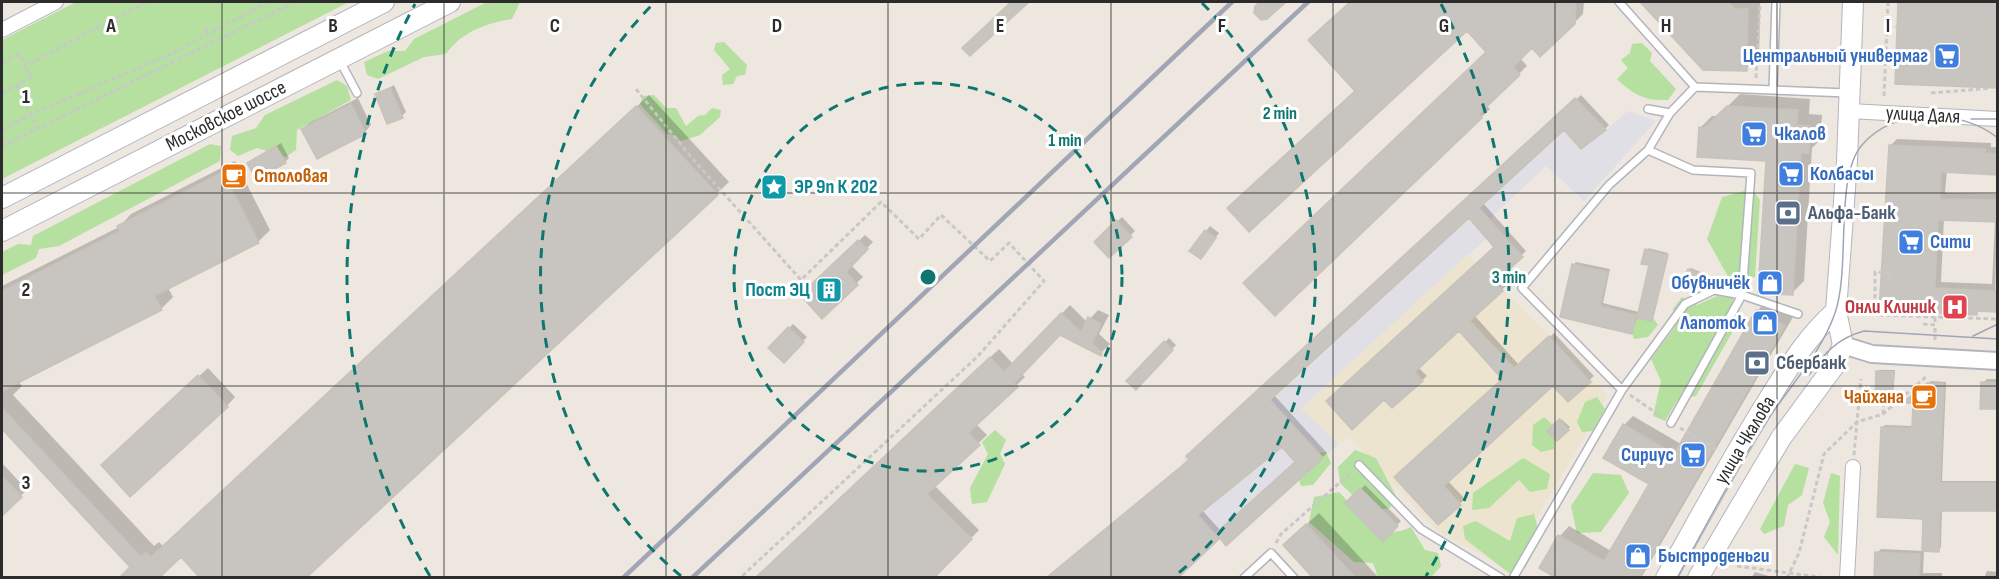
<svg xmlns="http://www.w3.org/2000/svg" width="1999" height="579" viewBox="0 0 1999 579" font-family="'Sofia Sans Condensed',sans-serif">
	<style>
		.industrial { fill: #e1dfe6 }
		.education { fill: #ede4d0 }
		.green { fill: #b5e09f }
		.shadow { fill: #0003; fill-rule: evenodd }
		.building { fill: #c8c4bf; stroke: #c8c3b9; stroke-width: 1.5 }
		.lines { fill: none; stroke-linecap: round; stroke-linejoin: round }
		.service-casing { stroke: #b3b5be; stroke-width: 10 }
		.minor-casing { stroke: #b3b5be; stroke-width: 16 }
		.tertiary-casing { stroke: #b3b5be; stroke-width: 20 }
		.secondary-casing { stroke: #b3b5be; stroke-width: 22 }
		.path { stroke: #c8c8c8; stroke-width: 3; stroke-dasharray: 4.5 3; stroke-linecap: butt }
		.service { stroke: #fff; stroke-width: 7 }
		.minor { stroke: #fff; stroke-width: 14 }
		.tertiary { stroke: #fff; stroke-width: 16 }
		.secondary { stroke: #fff; stroke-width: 20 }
		.tram { stroke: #a2a5b5; stroke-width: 1.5 }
		.rail { stroke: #a2a5b5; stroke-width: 4.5 }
		.grid { fill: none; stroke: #2c2c2c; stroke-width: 1.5; stroke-opacity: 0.55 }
		.ring { fill: none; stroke: #0f766e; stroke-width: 3; stroke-dasharray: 10 8 }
		.labels { text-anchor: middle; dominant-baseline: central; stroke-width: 6; stroke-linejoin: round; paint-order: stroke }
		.shop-label { font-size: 20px; font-weight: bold; fill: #366cbe; stroke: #fff; text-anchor: end }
		.street-label { font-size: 20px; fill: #2c2c2c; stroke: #fff }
		.food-label { font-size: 20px; font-weight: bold; fill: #c56008; stroke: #fff; text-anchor: start }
		.culture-label { font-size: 20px; font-weight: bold; fill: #0d838f; stroke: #fff; text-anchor: start }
		.service-label { font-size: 20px; font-weight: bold; fill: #4e5e75; stroke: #fff; text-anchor: start }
		.health-label { font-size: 20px; font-weight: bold; fill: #be3a42; stroke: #fff; text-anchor: end }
		.grid-label { font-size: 20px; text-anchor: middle; font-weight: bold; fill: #2c2c2c; stroke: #fff; stroke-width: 6; stroke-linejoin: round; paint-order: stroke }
		.centre { fill: #0f766e; stroke: #fff; stroke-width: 3 }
		.ring-label { font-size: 18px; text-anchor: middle; font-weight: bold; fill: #0f766e; stroke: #fff; stroke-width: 6; stroke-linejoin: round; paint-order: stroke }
	</style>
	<rect width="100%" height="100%" fill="#ede7df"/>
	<path class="industrial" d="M1575 98 1606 130 1628 111 1656 121 1584 201 1546 166 1479 229 1487 238 1302 408 1339 444 1226 546 1220 539 1178 577 1046 578 1178 470 1186 456Z"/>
	<path class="education" d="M1468 254 1608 396 1507 569 1437 531 1349 437 1339 444 1301 409Z"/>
	<path class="green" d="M76 2H349L2 179V40Z
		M487 2H520L512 19C487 23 461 32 446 54L424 57 378 79 367 75 364 62 388 51H405L414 39Z
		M724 42 747 65 745 75 737 76 733 84 723 85 722 75 730 69 714 50 716 43Z
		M1642 43 1652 53 1650 61 1676 89 1668 100C1645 101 1634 95 1617 79L1628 68 1621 60 1630 53 1632 44Z
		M337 80 347 86 351 100 297 130 296 150 286 157 257 148 238 156 230 150 232 136 256 128 265 115Z
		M654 95 666 108H676L686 126 698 116 705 115 712 108 721 110 720 117 700 135 681 141 675 135 667 134 640 104 643 96Z
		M210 144 221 146 220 161 59 246 39 249 36 258 2 275V252L18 244 31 245 33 236Z
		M1752 189 1760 200 1755 277 1730 280 1707 239 1722 197Z
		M1717 296 1732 297 1741 317 1696 396 1677 401 1665 421 1653 416 1661 381 1651 359 1675 327 1673 309 1682 297 1697 305Z
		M1649 312 1658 325 1648 337 1634 339 1629 320Z
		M1597 397 1605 409 1594 431 1582 432 1577 422 1585 402Z
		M1544 417 1555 427 1554 449 1541 452 1532 445 1533 425Z
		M995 430 1006 440 1000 454 1005 464 987 502 972 504 970 488 988 454 982 442Z
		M1355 450 1376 458 1396 496 1390 508 1369 511 1340 483 1338 467Z
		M1326 452 1331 463 1313 485 1301 486 1297 474 1315 453Z
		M1523 458 1550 474 1547 489 1530 492 1519 480 1489 508 1472 510 1473 493Z
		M1795 464 1809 468 1802 495 1788 505 1784 526 1764 534 1760 529Z
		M1593 473 1621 475 1629 493 1601 532 1577 533 1571 506Z
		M1831 473 1840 476 1838 555 1824 537 1830 522 1823 503Z
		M1339 492C1362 515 1376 544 1411 527L1425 550 1438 553 1441 566 1431 577H1378L1373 563 1354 562 1309 522 1314 497Z
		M1534 514 1538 529 1529 541 1534 551 1525 568 1509 573 1465 539 1463 526 1476 521 1510 541 1517 518Z"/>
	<path class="shadow" d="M1351 2H1584L1583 14 1574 23 1532 46 1520 58 1527 66 1486 105 1490 109 1275 314 1488 52 1467 29 1357 90 1319 31Z
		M1642 2H1760L1759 56 1746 69H1704Z
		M1900 2H1998V87L1896 82Z
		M394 85 406 112 402 116 376 95Z
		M1740 94 1810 99 1809 114 1822 115 1820 140 1812 148 1804 281 1792 293 1768 160 1700 128 1712 116H1718Z
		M649 95 729 182 304 578 181 555 132 567 2 426V286L119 227 131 214 235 161 270 230 258 242 168 288 173 297 161 309 18 381 22 386 13 395 154 546 159 542 163 546Z
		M1581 95 1609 125 1605 129 1564 128 1483 203 1526 251 1498 277 1506 286 1474 315 1519 365 1554 333 1594 376 1568 400 1553 384 1448 481 1465 499 1439 523 1397 477 1504 379 1459 329 1418 367 1427 376 1392 406 1496 246 1469 216 1274 395 1327 453 1226 544 1220 536 1176 578 1192 452ZM1282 445 1296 462 1221 531 1202 510Z
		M358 98 371 125 365 132 303 129 309 123Z
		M1897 139 1991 143V147H1998L1995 310H1980L1976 314 1901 306 1896 311 1890 146ZM1947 171 1997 174 1996 194 1945 193ZM1944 219 1995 220 1992 284 1941 282Z
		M281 143 289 158 285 162 249 163Z
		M1122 217 1135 231 1109 256 1096 242Z
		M1210 226 1219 233 1205 253 1191 250Z
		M865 235 873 242 851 265 863 277 822 316 802 295Z
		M1648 248 1668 253 1651 320 1638 316 1631 332 1562 316 1573 265 1576 262 1610 269 1603 303 1639 312 1651 264Z
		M1691 268 1703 273 1697 287 1689 270Z
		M1766 302 1793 317 1641 578H1559L1541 567 1560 536 1569 526 1611 551 1651 483 1624 425 1633 416 1681 444 1757 311Z
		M1070 305 1087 322 1098 310 1109 315 1099 334 1110 344 1100 354 1060 334 1021 373 1025 377 976 424 987 435 934 485 979 530 932 578H756L999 349 1013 364Z
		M793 324 807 337 784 361 770 348Z
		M1169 338 1176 345 1135 388 1128 381Z
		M208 368 235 397 227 406 111 457Z
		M1880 370H1895L1892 401 1878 371Z
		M1987 379H1998V408L1983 383Z
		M1931 381 1946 382 1942 481H1998V510H1942L1941 547 1938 550 1882 428 1885 425 1913 426 1915 402 1905 401Z
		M1561 419 1570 427 1557 439 1549 431Z
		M2 463 27 490 2 514Z
		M1365 485 1401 521 1383 540 1347 503Z
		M1319 513 1379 578H1315L1297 533Z
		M1881 549 1924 551 1923 573H1942V578H1876L1877 553Z
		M1987 571 1998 572V578H1984Z
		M1755 572 1776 578H1751Z"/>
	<path class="building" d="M1011 2H1029L970 56 962 48Z
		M1260 2H1286L1267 19 1261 20 1254 13 1255 6Z
		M1350 2H1576L1575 24 1540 57 1532 48 1513 67 1520 75 1479 114 1482 118 1275 316 1243 283 1486 52 1467 31 1249 232 1227 208 1355 91 1308 40Z
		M1640 2H1729L1735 9H1748L1747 71 1703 70Z
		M1898 2H1998V88L1895 84Z
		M390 88 403 118 387 124 375 94Z
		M1575 98 1606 130 1581 149 1564 130 1479 208 1523 257 1495 282 1503 291 1470 321 1514 368 1549 336 1591 382 1568 402 1553 386 1444 486 1461 505 1438 525 1394 477 1502 379 1459 331 1415 372 1423 381 1392 408 1384 400 1352 430 1326 401 1494 247 1469 218 1270 400 1323 458 1226 546 1216 533 1295 462 1282 447 1198 515 1219 539 1178 578H1046L1189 460 1186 456Z
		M351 104 366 134 317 159 301 129Z
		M636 106 718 195 306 578H200L181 557 159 578H119L130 567 2 429V408L141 557 146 552 151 557Z
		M1727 106 1798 110 1797 125 1810 126 1809 153H1801L1793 295 1758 293 1766 161 1697 157 1699 127 1704 128Z
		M1889 145 1985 149V153L1998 154V175L1941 172 1940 199 1998 200V222L1938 220 1935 288 1998 291 1996 312 1977 311V315L1934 313V309L1897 307V312H1879Z
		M276 146 286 163 256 179 247 163Z
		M223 172 259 243 154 296 162 310 2 391V291L120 231 117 226Z
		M1116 220 1132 237 1109 258 1094 242Z
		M1205 230 1216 238 1201 259 1189 251Z
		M858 240 868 249 846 272 858 285 822 319 800 295Z
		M1645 249 1668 255 1652 321 1637 318 1649 265 1641 264Z
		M1572 264 1608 272 1600 306 1636 315 1632 334 1560 317Z
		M1688 269 1703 275 1696 290 1681 283Z
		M1756 310 1785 326 1639 578H1556L1539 568 1558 535 1604 561 1649 484 1603 458 1623 424 1674 454Z
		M1061 313 1081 332 1088 317 1101 324 1092 343 1102 353 1101 356 1060 335 1014 383 1018 387 968 433 980 445 927 494 972 539 934 578H755L990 357 1004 372Z
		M788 327 804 342 784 363 768 348Z
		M1164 341 1173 350 1136 390 1126 381Z
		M1876 371 1894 372 1892 402 1875 401Z
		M198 375 228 407 130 497 101 465Z
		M1981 382 1998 383V409H1980Z
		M1927 383 1944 384 1940 483H1998V511H1940L1939 552 1922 551 1923 519 1877 517 1881 427 1912 428 1913 403H1902Z
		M1559 419 1569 430 1557 441 1547 431Z
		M2 476 22 497 2 516Z
		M1360 488 1398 526 1383 542 1345 503Z
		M1306 524 1356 578H1313L1283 545Z
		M1875 552 1920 554 1919 578H1874Z"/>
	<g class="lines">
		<defs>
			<path id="service" d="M1619 2 1695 87 1847 93
				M340 61 357 93
				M1773 90 1776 2
				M1648 109 1670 113 1695 87
				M1670 113 1648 150 1609 185 1522 288 1622 390 1685 304 1714 290 1742 295 1671 423
				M1648 150 1693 170 1751 173 1742 295 1798 314
				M1359 465 1421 529 1501 578
				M1244 578 1271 553 1294 578
				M1513 578 1622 390"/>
			<path id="minor" d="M2 30 56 2
				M1849 111 1998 119
				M1847 578 1853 467"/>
			<path id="tertiary" d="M1843 345 1872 354 1998 361"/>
			<path id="secondary" d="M2 198 384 2
				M2 231 450 2
				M1666 578C1699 519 1731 459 1767 402 1788 369 1806 337 1836 311
				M1698 578 1781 438 1834 366 1843 345 1836 311 1847 161 1853 2"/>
		</defs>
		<use href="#service" class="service-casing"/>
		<use href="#minor" class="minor-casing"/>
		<use href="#tertiary" class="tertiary-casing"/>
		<use href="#secondary" class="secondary-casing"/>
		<path class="path" d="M1888 27H1897
			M205 28 209 35
			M2 63 19 54 25 66 146 2
			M1756 78 1760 2
			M17 85 37 129
			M636 89 691 157 801 280 881 202 919 239 941 215 990 261 1009 243 1044 281 978 356 740 578
			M2 93 31 77 25 66
			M1931 93 1991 88
			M1884 96 1888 2
			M2 130 30 115 173 53 269 2
			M2 135 6 144
			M2 146 295 2
			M1889 281 1890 273 1875 272V312L1880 315 1998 319
			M1923 324 1935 325V318
			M1935 340V325
			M1630 395 1662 417
			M1883 414 1884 402
			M1680 428 1719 451
			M1854 455 1861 379
			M1276 543 1281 534 1352 472
			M1737 566 1826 578
			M1787 578 1799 553 1824 454 1857 422 1883 414 1927 376"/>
		<use href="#service" class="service"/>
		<use href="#minor" class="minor"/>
		<use href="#tertiary" class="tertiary"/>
		<use href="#secondary" class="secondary"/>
		<path class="tram" d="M1971 119H1998
			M1973 336 1998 324
			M1809 375C1824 353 1838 338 1864 331L1998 339
			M1677 578C1706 526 1733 473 1765 424 1788 388 1821 354 1835 313 1851 267 1834 177 1862 145 1894 107 1960 108 1998 138"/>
		<path class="rail" d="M623 578 1232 2
			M692 578 1308 2"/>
	</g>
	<path class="grid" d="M222 2V578M444 2V578M666 2V578M888 2V578M1111 2V578M1333 2V578M1555 2V578M1777 2V578M2 193H1998M2 386H1998"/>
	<g class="ring">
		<circle cx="928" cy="277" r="194"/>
		<path d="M681 576A388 388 0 0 1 654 3M1202 3A388 388 0 0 1 1175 576"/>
		<path d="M430 576A581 581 0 0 1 415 4M1441 4A581 581 0 0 1 1426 576"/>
	</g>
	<defs>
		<symbol id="supermarket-square" viewBox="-11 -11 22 22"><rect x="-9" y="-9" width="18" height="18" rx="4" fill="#3f7fe0" stroke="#fff"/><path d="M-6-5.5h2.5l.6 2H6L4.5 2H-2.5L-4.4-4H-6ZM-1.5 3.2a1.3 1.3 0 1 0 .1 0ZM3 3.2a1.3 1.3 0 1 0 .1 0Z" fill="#fff"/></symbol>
		<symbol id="cafe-square" viewBox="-11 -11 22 22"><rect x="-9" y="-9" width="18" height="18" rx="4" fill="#e8710a" stroke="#fff"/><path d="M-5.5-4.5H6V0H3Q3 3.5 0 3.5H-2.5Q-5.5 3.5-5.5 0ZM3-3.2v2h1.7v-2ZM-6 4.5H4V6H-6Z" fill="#fff"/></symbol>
		<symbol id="sight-square" viewBox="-11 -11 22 22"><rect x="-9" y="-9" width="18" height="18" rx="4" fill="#0f9aa8" stroke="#fff"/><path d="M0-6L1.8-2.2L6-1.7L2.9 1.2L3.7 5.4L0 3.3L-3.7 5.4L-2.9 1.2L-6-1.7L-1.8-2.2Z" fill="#fff"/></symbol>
		<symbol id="bank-square" viewBox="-11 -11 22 22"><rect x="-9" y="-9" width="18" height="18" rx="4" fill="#5c6f8a" stroke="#fff"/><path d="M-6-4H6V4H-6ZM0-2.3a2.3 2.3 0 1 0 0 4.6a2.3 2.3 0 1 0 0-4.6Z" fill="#fff"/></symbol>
		<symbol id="shop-square" viewBox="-11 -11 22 22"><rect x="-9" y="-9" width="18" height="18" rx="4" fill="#3f7fe0" stroke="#fff"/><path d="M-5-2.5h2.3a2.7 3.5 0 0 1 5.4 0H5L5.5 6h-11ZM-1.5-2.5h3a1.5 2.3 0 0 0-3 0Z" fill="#fff"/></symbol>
		<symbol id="building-square" viewBox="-11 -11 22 22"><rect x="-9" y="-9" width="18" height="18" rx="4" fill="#0f9aa8" stroke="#fff"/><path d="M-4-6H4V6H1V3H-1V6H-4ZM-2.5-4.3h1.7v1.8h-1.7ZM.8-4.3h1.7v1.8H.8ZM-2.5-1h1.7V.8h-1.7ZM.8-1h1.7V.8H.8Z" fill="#fff"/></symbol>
		<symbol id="hospital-square" viewBox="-11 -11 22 22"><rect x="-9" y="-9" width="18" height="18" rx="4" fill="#e0444e" stroke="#fff"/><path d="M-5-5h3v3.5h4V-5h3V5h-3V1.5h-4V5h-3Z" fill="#fff"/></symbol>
	</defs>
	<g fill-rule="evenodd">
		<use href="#supermarket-square" x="1932" y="41" width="30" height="30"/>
		<use href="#supermarket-square" x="1739" y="119" width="30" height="30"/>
		<use href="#supermarket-square" x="1776" y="159" width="30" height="30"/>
		<use href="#cafe-square" x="219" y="161" width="30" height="30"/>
		<use href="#sight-square" x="759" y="172" width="30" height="30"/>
		<use href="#bank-square" x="1773" y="198" width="30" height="30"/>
		<use href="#supermarket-square" x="1896" y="227" width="30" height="30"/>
		<use href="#shop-square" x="1755" y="268" width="30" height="30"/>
		<use href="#building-square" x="814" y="275" width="30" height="30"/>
		<use href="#hospital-square" x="1940" y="292" width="30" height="30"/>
		<use href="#shop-square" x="1750" y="308" width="30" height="30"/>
		<use href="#bank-square" x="1742" y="348" width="30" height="30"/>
		<use href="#cafe-square" x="1909" y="382" width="30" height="30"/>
		<use href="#supermarket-square" x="1678" y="440" width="30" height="30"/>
		<use href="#shop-square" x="1623" y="541" width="30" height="30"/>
	</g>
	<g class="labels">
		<g class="shop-label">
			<text x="1928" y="56">Центральный универмаг</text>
			<text x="1774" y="134" text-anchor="start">Чкалов</text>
			<text x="1810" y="174" text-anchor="start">Колбасы</text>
			<text x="1930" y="242" text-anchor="start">Сити</text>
			<text x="1750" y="283">Обувничёк</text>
			<text x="1746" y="323">Лапоток</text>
			<text x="1674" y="455">Сириус</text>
			<text x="1658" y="556" text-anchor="start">Быстроденьги</text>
		</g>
		<g class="street-label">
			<text transform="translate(1923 115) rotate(3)">улица Даля</text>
			<text transform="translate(226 116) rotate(-27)">Московское шоссе</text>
			<text transform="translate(1745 440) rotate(-59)">улица Чкалова</text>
		</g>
		<g class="food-label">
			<text x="254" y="176">Столовая</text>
			<text x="1904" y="397" text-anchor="end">Чайхана</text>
		</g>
		<g class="culture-label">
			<text x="794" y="187">ЭР 9п К 202</text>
			<text x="810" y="290" text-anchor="end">Пост ЭЦ</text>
		</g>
		<g class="service-label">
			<text x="1808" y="213">Альфа-Банк</text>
			<text x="1776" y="363">Сбербанк</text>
		</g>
		<g class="health-label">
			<text x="1936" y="307">Онли Клиник</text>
		</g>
	</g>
	<g class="grid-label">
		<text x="111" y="32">A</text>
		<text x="333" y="32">B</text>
		<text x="555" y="32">C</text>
		<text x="777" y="32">D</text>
		<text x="1000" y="32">E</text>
		<text x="1222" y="32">F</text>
		<text x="1444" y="32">G</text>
		<text x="1666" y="32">H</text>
		<text x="1888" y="32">I</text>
		<text x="26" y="103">1</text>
		<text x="26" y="296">2</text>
		<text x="26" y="489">3</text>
	</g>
	<circle cx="928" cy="277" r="9" class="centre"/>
	<g class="ring-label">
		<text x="1280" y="119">2 min</text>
		<text x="1065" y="146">1 min</text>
		<text x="1509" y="283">3 min</text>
	</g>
	<rect width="1999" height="579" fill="none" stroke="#2c2c2c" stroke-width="6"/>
</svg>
